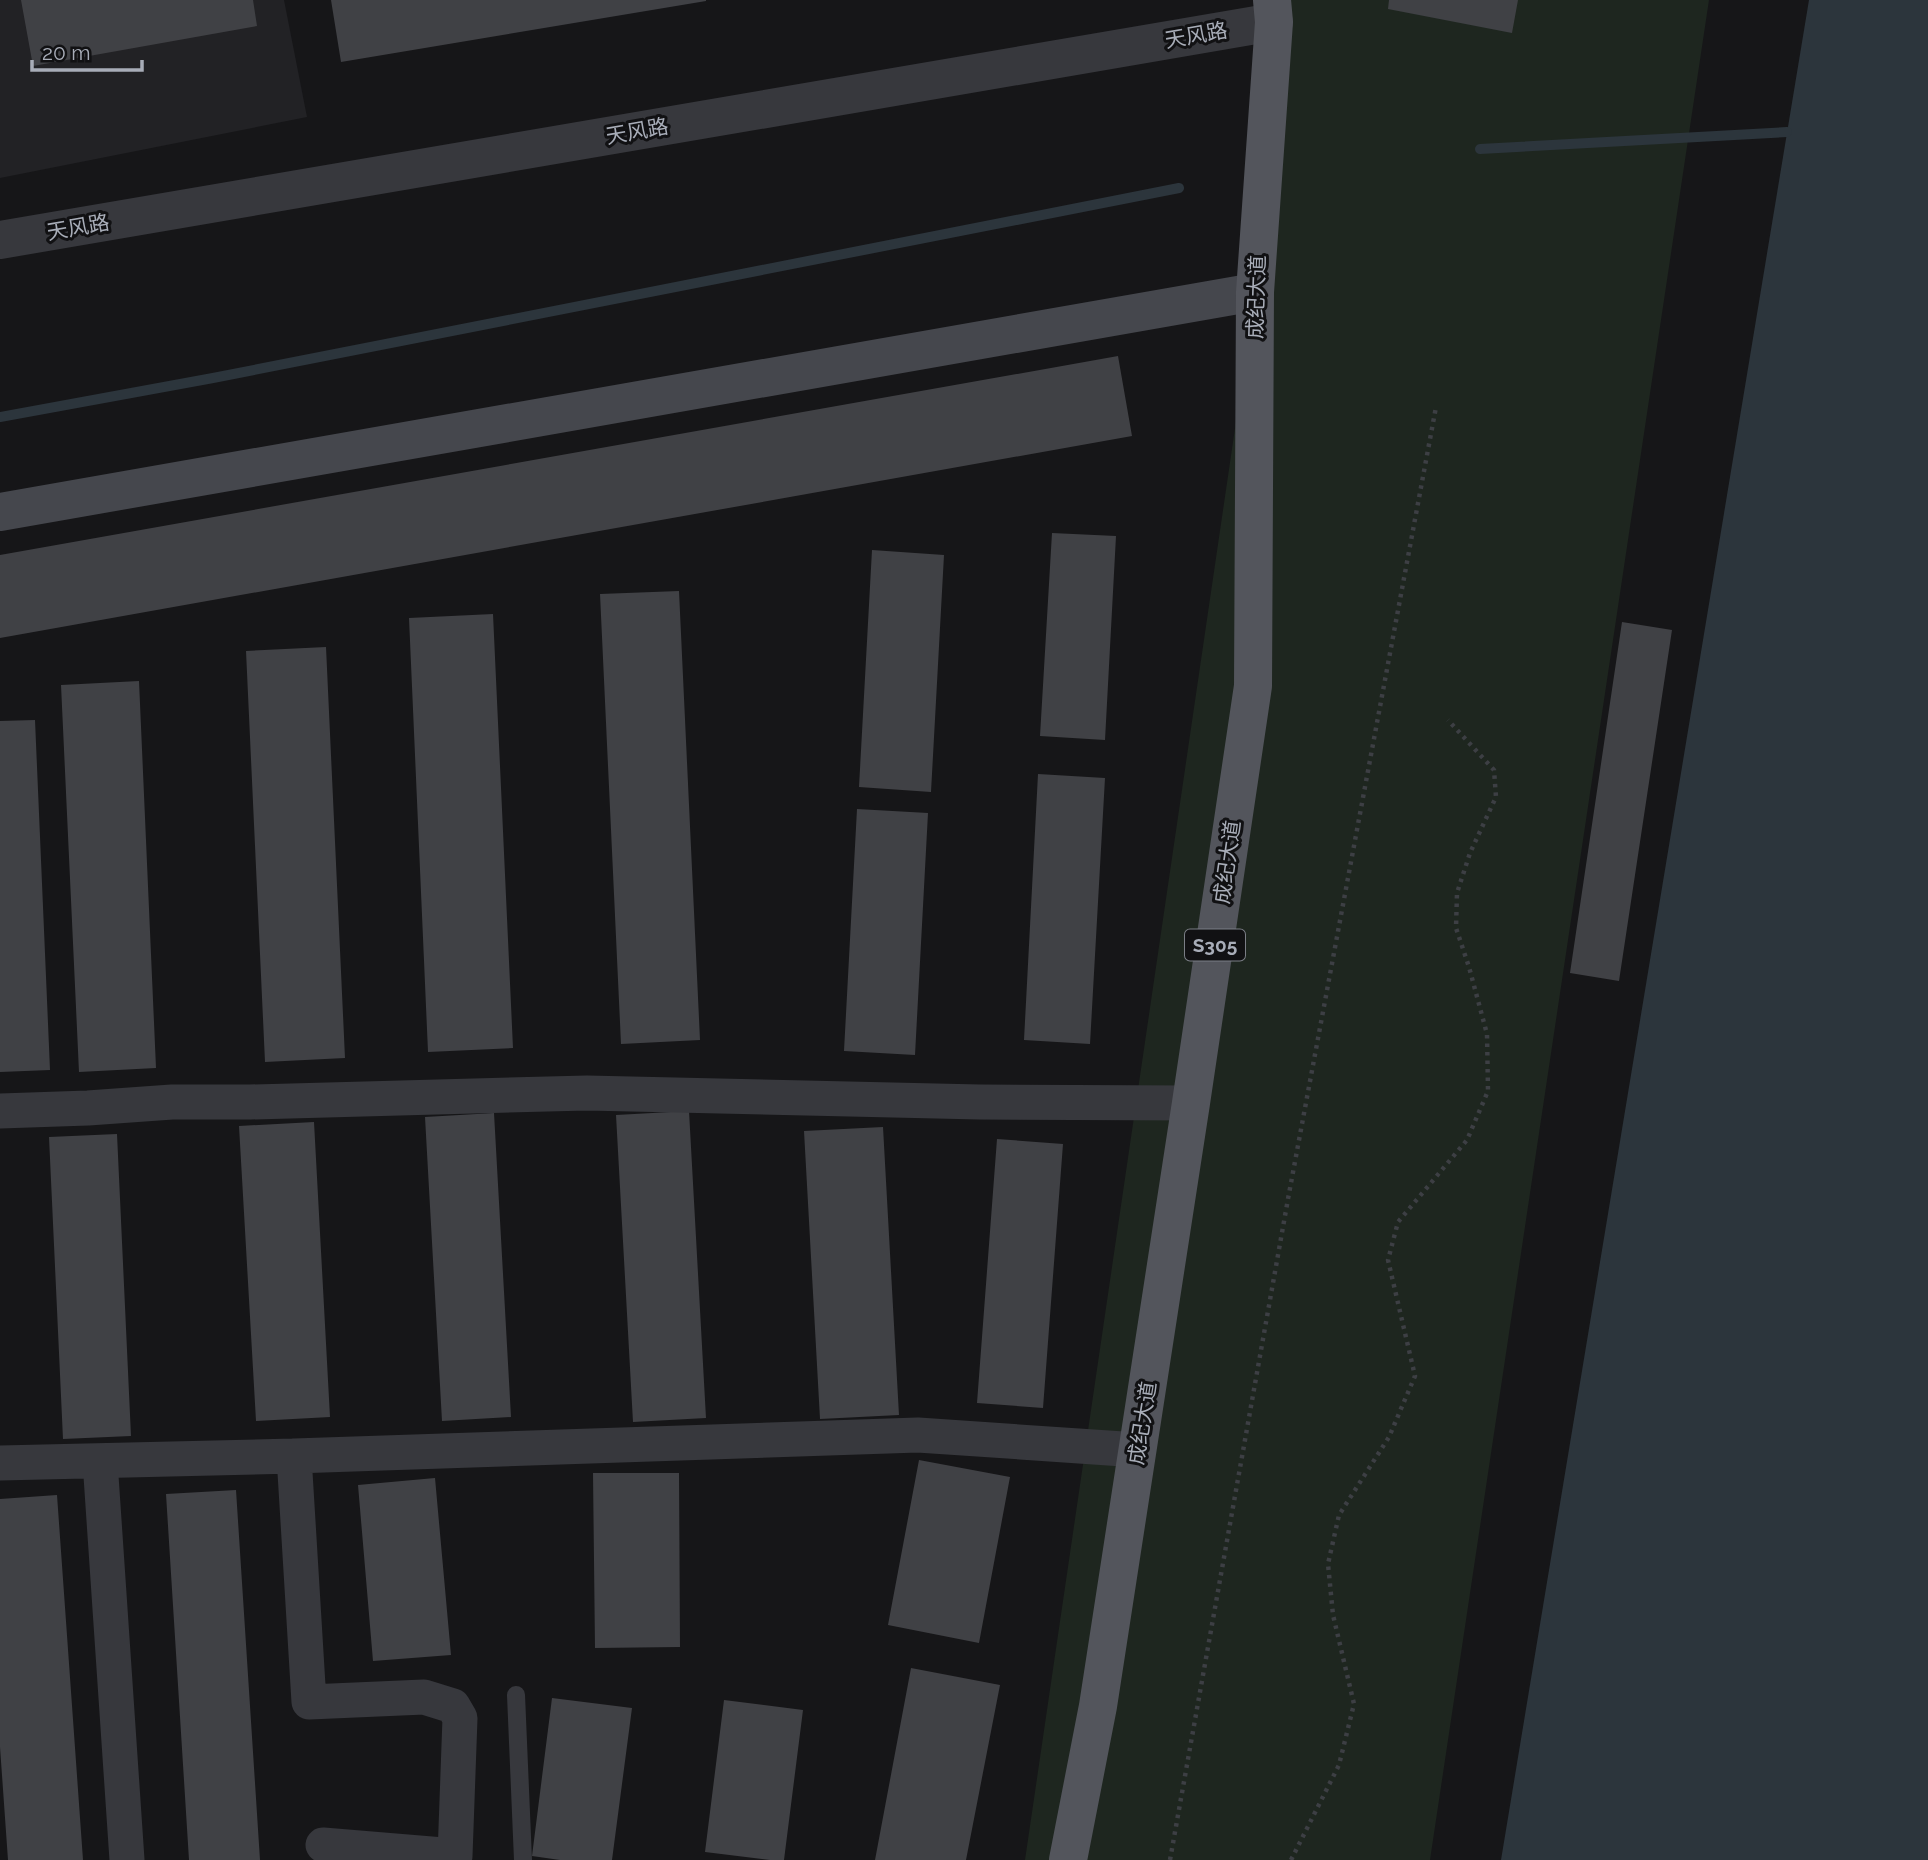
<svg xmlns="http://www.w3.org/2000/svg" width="1928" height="1860" viewBox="0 0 1928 1860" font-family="Raleway,'Noto Sans SC',sans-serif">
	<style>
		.built { fill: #222225 }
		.green { fill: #1e261f }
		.water { fill: #2c353c }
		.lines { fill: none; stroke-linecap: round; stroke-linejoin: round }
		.stream { stroke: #2c353c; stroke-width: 10 }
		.building { fill: #404145 }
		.path { stroke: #3d3f44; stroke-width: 4.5; stroke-dasharray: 3.5 5; stroke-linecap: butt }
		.service { stroke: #37383d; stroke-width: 18 }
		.minor { stroke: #37383d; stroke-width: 35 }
		.tertiary { stroke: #37383d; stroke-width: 38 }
		.secondary { stroke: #45474d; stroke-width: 38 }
		.primary { stroke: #53555c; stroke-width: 38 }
		.labels { text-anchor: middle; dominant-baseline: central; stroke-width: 6; stroke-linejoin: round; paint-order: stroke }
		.shield { fill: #111113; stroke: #7b7e86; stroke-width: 2 }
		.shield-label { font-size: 19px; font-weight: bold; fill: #a8adb8 }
		.street-label { font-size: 21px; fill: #a8adb8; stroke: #111113 }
	</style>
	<rect width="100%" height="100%" fill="#161618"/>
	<path class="built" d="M0 0H284L307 117 0 178Z"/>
	<path class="green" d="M1285 0H1709L1430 1860H1025L1255 292Z"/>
	<path class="water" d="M1809 0H1928V1860H1501Z"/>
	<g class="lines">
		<path class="stream" d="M1480 149 1787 132
			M0 417 213 378 1179 188"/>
	</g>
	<path class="building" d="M21 0H253L257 26 33 66Z
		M331 0H706V1L341 62Z
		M1389 0H1518L1512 33 1388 9Z
		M1118 356 1132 436 0 638V555Z
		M1052 533 1116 536 1105 740 1040 736Z
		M872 550 944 555 931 792 859 787Z
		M679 591 700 1040 621 1044 600 594Z
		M493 614 513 1048 428 1052 409 618Z
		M1622 622 1672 630 1619 981 1570 973Z
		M326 647 345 1058 265 1062 246 651Z
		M139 681 156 1068 79 1072 61 685Z
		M35 720 50 1070 0 1072V721Z
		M1038 774 1105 778 1090 1044 1024 1040Z
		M857 809 928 813 915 1055 844 1051Z
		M689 1111 706 1418 633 1422 616 1115Z
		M494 1113 511 1417 442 1421 425 1117Z
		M314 1122 330 1417 256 1421 239 1126Z
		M883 1127 899 1415 820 1419 804 1131Z
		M117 1134 131 1436 63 1439 49 1137Z
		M997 1139 1063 1144 1043 1408 977 1403Z
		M919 1460 1010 1477 979 1643 888 1625Z
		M593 1473H679L680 1647 595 1648Z
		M435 1478 451 1655 373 1661 358 1485Z
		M236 1490 260 1860H189L166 1494Z
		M57 1495 83 1860H8L0 1747V1499Z
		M911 1668 1000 1685 966 1860H875Z
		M552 1698 632 1708 612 1860H560L532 1856Z
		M724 1700 803 1710 784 1860H770L705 1852Z"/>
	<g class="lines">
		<path class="path" d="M1170 1860 1288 1199 1436 407
			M1291 1860 1339 1765 1354 1704 1333 1615 1328 1564 1339 1515 1389 1437 1415 1376 1388 1260 1398 1222 1467 1140 1488 1091 1487 1034 1469 967 1456 928 1457 893 1470 853 1496 797 1494 770 1448 720"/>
		<path class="service" d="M516 1695 523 1860"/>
		<path class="minor" d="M0 1111 88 1108 172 1102H250L587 1093 980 1102 1191 1103
			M294 1456 309 1702 424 1697 453 1706 460 1718 455 1856 323 1845
			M100 1461 127 1860
			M0 1463 294 1456 918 1435 1138 1450"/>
		<path class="tertiary" d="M0 240 1274 22"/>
		<path class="secondary" d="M0 512 1255 292"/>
		<path class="primary" d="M1068 1860 1098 1706 1191 1103 1253 686 1255 292 1274 22 1272 0"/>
	</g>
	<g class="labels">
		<rect class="shield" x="1185" y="929.5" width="60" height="31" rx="5"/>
		<g class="shield-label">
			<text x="1215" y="945">S305</text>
		</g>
		<g class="street-label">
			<text transform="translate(1196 35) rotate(-10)">天风路</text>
			<text transform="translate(637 131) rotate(-10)">天风路</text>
			<text transform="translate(78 227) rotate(-10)">天风路</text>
			<text transform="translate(1256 297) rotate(-88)">成纪大道</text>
			<text transform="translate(1227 862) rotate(-82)">成纪大道</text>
			<text transform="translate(1142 1423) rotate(-81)">成纪大道</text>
		</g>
	</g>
	<path d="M32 60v10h110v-10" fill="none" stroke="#a8adb8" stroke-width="3.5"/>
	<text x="42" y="60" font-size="21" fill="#a8adb8" stroke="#111113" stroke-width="5" paint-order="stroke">20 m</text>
</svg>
